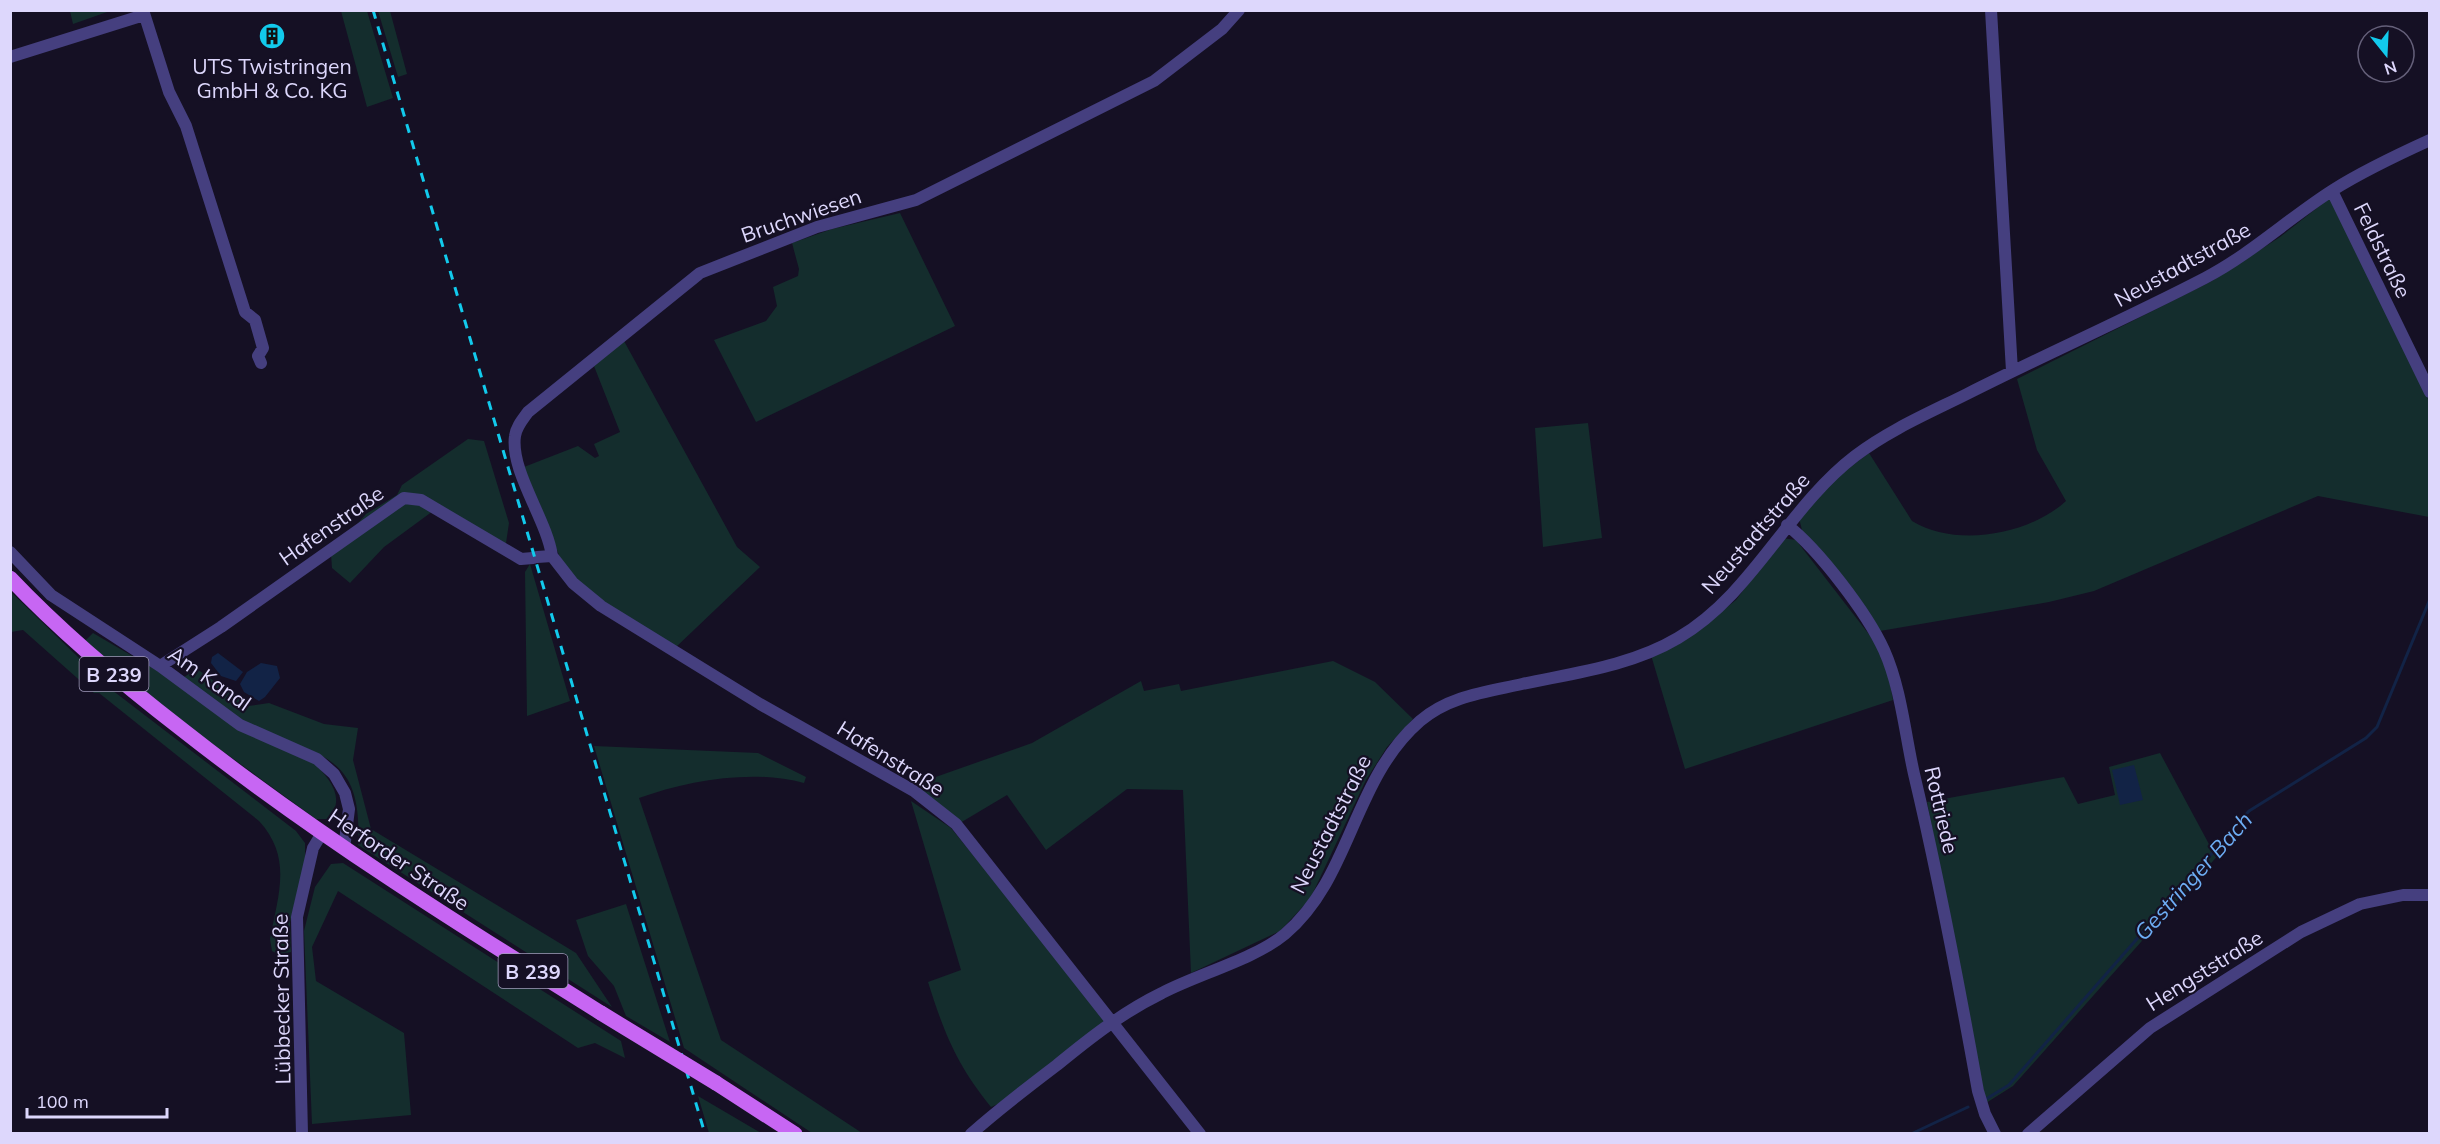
<svg xmlns="http://www.w3.org/2000/svg" width="2440" height="1144" viewBox="0 0 2440 1144" font-family="Mulish,sans-serif">
	<style>
		.green { fill: #142d2d }
		.water { fill: #122346 }
		.lines { fill: none; stroke-linecap: round; stroke-linejoin: round }
		.stream { stroke: #122346; stroke-width: 3 }
		.minor { stroke: #453f7f; stroke-width: 12 }
		.major { stroke: #c766f3; stroke-width: 15 }
		.rail { stroke: #12caec; stroke-width: 3; stroke-dasharray: 9 8; stroke-linecap: butt }
		.major-bridge { stroke: #c766f3; stroke-width: 15 }
		.labels { text-anchor: middle; dominant-baseline: central; stroke-width: 4.5; stroke-linejoin: round; paint-order: stroke }
		.shield { fill: #151024; stroke: #a19bbb; stroke-width: 1.5 }
		.shield-label { font-size: 20px; font-weight: bold; fill: #ddd7fc }
		.poi-label { font-size: 21px; fill: #ddd7fc; stroke: #151024 }
		.street-label { font-size: 21px; fill: #ddd7fc; stroke: #151024 }
		.water-label { font-size: 22px; font-style: italic; fill: #6dadf4; stroke: #151024 }
	</style>
	<rect width="100%" height="100%" fill="#151024"/>
	<path class="green" d="M70 11V10L110 11 73 24Z
		M341 11H367L393 98 367 107Z
		M378 11H390L407 74 398 77Z
		M2331 197 2429 401V517L2318 496 2094 591 2049 602 1880 631 1803 534 1799 518 1828 484 1869 453 1912 521C1956 548 2029 535 2066 501L2037 450 2017 379 2212 281 2280 237Z
		M900 213 955 326 756 422 714 340 766 321 777 306 773 287 798 276 799 269 792 243 832 229Z
		M624 341 737 547 760 567 675 648 601 602 575 579 563 565 524 467 578 446 595 458 599 456 594 444 620 432 594 366Z
		M1588 423 1602 538 1543 547 1535 428Z
		M468 439 484 441 509 523 506 543 497 551 433 511 384 547 350 583 332 568 331 554 366 514 397 495 402 485Z
		M1782 538 1796 540 1871 637 1886 662 1893 700 1685 769 1651 655 1684 641 1736 600Z
		M530 564 570 701 527 716 525 572Z
		M10 591 112 690 296 831 305 843V861L290 922 291 952 280 955 272 951 270 939C278 895 293 858 259 821L99 693H94L23 630 11 632Z
		M93 633 313 762C329 778 347 798 328 819H316L162 707 85 641Z
		M1333 661 1375 682 1413 719 1387 747 1366 780 1310 899 1280 931 1191 973 1183 790 1127 789 1046 850 1007 795 960 823 917 786 930 779 1032 743 1141 681 1144 691 1179 684 1181 691Z
		M197 669 249 706 269 703 324 724 358 728 353 760 371 829 576 953 612 1007 358 845C364 745 310 758 243 721 223 709 203 691 184 677Z
		M594 746 758 753 806 777 804 783C754 769 688 780 639 798L721 1040 862 1133H812L684 1048Z
		M2160 753 2210 846 2221 852 2013 1086 1986 1103 1927 802 2064 777 2078 804 2115 795 2109 767Z
		M911 801 951 828 1108 1021 1005 1101 991 1107C957 1065 944 1033 928 982L961 970Z
		M343 863 621 1041 625 1058 595 1043 578 1048 338 891 312 947 316 981 404 1033 411 1115 312 1124 304 931 315 887 331 864Z
		M626 904 670 1042 626 1016 614 986 588 956 576 920Z
		M698 1096 761 1133H709Z"/>
	<path class="water" d="M218 653 243 672 236 681 221 676 211 663 212 657Z
		M261 663 277 666 280 678 265 697 259 701 244 692 240 684 247 672Z
		M2134 765 2143 800 2120 805 2112 770Z"/>
	<g class="lines">
		<path class="stream" d="M1986 1099 2009 1085 2249 811 2366 738 2377 727 2430 599
			M1911 1134 1968 1107"/>
		<path class="minor" d="M143 10 169 92 186 126 245 312 255 320 263 348 258 356 261 363
			M1991 10 2012 371
			M10 57 144 15
			M2332 191 2430 392
			M1787 525C1819 550 1867 613 1884 650 1901 688 1905 734 1914 774 1939 879 1959 985 1978 1091L1985 1114 1995 1134
			M10 552 51 595 160 666 240 725 317 759 334 774 345 793 349 809 344 849
			M552 556C547 520 510 471 515 436 516 427 523 419 528 412L700 273 817 227 916 200 1154 81 1222 29 1239 10
			M537 557 552 556 573 583 601 606 760 704 914 791 956 824 1200 1134
			M160 666 221 627 404 498 421 500 521 559 533 558
			M302 1134 297 917 313 848 322 833
			M971 1134C999 1109 1028 1087 1057 1065 1090 1038 1123 1012 1162 993 1198 974 1255 959 1285 934 1352 877 1352 780 1420 721 1449 696 1486 692 1522 684 1574 673 1631 666 1678 638 1753 594 1787 508 1855 456 1889 430 1929 413 1967 394 2046 354 2126 319 2205 278 2251 254 2289 218 2333 190 2363 171 2397 155 2430 140
			M2028 1134 2150 1028 2301 932 2360 904 2403 895H2430"/>
		<path class="major" d="M10 578C63 634 123 684 184 731 316 835 458 924 601 1013
			M716 1083 795 1134"/>
		<path class="rail" d="M373 10 705 1134"/>
		<path class="major-bridge" d="M601 1013 716 1083"/>
	</g>
	<defs>
		<symbol id="building-disc" viewBox="-11 -11 22 22"><circle r="9.5" fill="#12caec" stroke="#151024"/><path d="M-4-6H4V6H1V3H-1V6H-4ZM-2.5-4.3h1.7v1.8h-1.7ZM.8-4.3h1.7v1.8H.8ZM-2.5-1h1.7V.8h-1.7ZM.8-1h1.7V.8H.8Z" fill="#111"/></symbol>
	</defs>
	<g fill-rule="evenodd">
		<use href="#building-disc" x="257" y="21" width="30" height="30"/>
	</g>
	<g class="labels">
		<g class="shield">
			<rect x="79.5" y="657" width="69" height="34" rx="4.5"/>
			<rect x="498.5" y="954" width="69" height="34" rx="4.5"/>
		</g>
		<g class="shield-label">
			<text x="114" y="674">B 239</text>
			<text x="533" y="971">B 239</text>
		</g>
		<g class="poi-label">
			<text x="272" y="66">UTS Twistringen<tspan x="272" dy="24">GmbH &amp; Co. KG</tspan></text>
		</g>
		<g class="street-label">
			<text transform="translate(801 215) rotate(-19)">Bruchwiesen</text>
			<text transform="translate(2383 250) rotate(64)">Feldstraße</text>
			<text transform="translate(2182 264) rotate(-29)">Neustadtstraße</text>
			<text transform="translate(331 525) rotate(-35)">Hafenstraße</text>
			<text transform="translate(1755 533) rotate(-49)">Neustadtstraße</text>
			<text transform="translate(210 678) rotate(35)">Am Kanal</text>
			<text transform="translate(891 758) rotate(32)">Hafenstraße</text>
			<text transform="translate(1942 810) rotate(77)">Rottriede</text>
			<text transform="translate(1330 824) rotate(-63)">Neustadtstraße</text>
			<text transform="translate(399 859) rotate(34)">Herforder Straße</text>
			<text transform="translate(2204 970) rotate(-32)">Hengststraße</text>
			<text transform="translate(281 999) rotate(-91)">Lübbecker Straße</text>
		</g>
		<g class="water-label">
			<text transform="translate(2193 876) rotate(-48)">Gestringer Bach</text>
		</g>
	</g>
	<rect width="2440" height="1144" fill="none" stroke="#ddd7fc" stroke-width="24"/>
	<g transform="translate(2386 54) rotate(162)"><circle r="28" fill="#151024" stroke="#65607a" stroke-width="1.5"/>
	<path d="M0-4.5L10 22L0 15L-10 22Z" fill="#12caec"/>
	<text y="-9" font-size="16" font-weight="bold" text-anchor="middle" fill="#ddd7fc">N</text>
	</g>
	<path d="M27 1108v9h140v-9" fill="none" stroke="#ddd7fc" stroke-width="3"/>
	<text x="36" y="1108" font-size="18" fill="#ddd7fc" stroke="#151024" stroke-width="4.5" paint-order="stroke">100 m</text>
</svg>
